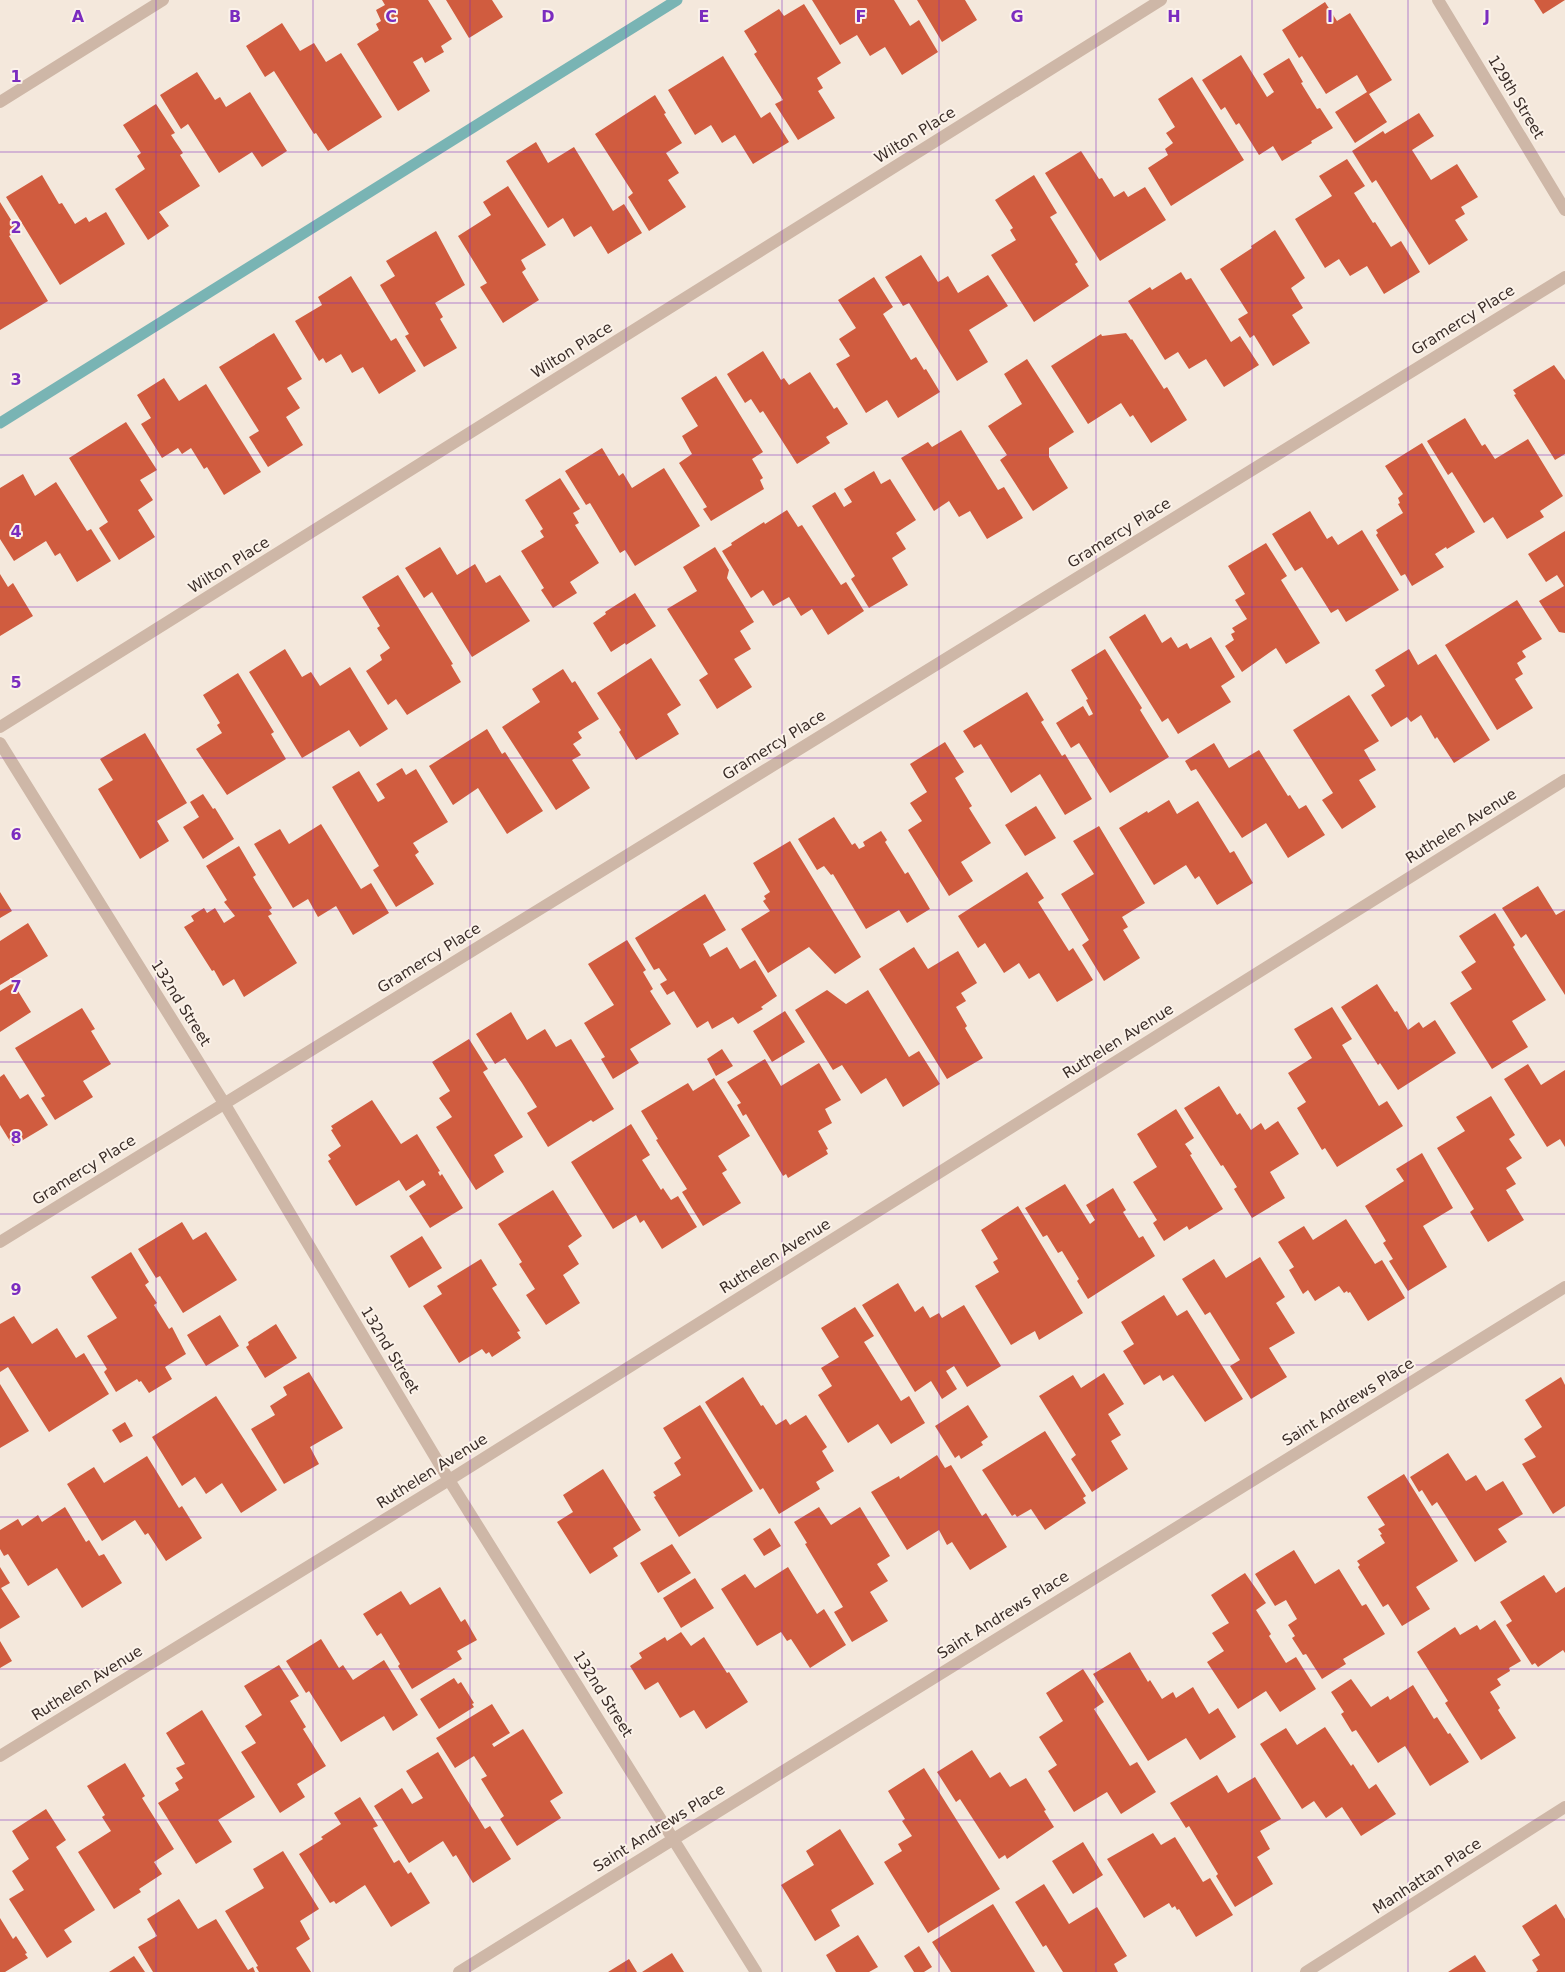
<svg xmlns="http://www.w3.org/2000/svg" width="1565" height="1972" viewBox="0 0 1565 1972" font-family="'DejaVu Sans',sans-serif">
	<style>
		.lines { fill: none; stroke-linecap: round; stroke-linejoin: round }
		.stream { stroke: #79b4b4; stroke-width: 11 }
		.building { fill: #d05c3f }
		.street { stroke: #ceb7a7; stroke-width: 12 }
		.grid { fill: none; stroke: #7b2cbf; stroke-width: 1; stroke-opacity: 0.55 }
		.labels { text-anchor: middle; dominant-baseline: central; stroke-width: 4; stroke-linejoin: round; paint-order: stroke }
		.street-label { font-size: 15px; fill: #3a2d28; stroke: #fbf2e9 }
		.grid-label { font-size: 16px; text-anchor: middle; font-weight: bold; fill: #7b2cbf; stroke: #fbf2e9; stroke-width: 4; stroke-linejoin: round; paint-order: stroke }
	</style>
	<rect width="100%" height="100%" fill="#f4e8dc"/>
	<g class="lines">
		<path class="stream" d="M0 423 677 0"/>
	</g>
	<path class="building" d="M382 0H428L452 39 441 46 444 52 425 63 422 57 413 62 430 91 398 111 357 44 379 30 376 24 381 21 376 10 385 5Z
		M446 0H492L503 17 469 38Z
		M812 0H894L910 26 919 20 938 52 902 75 885 47 870 56 857 35 840 45Z
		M917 0H965L977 20 942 42Z
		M1534 0H1565L1543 14Z
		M1325 2 1337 21 1350 13 1392 80 1369 94 1387 122 1355 143 1335 112 1367 92 1357 75 1326 94 1302 56 1299 58 1282 30Z
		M804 4 841 63 817 78 823 88 818 91 835 118 798 140 775 104 783 100 754 54 757 52 744 31 779 9 784 16Z
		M282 23 300 51 314 43 326 62 341 53 382 117 328 151 316 133 314 134 274 71 265 77 246 46Z
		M1241 55 1267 97 1274 92 1263 74 1289 58 1303 82 1301 83 1317 109 1320 108 1333 128 1311 141 1312 143 1282 161 1273 146 1259 155 1239 123 1236 125 1225 107 1221 110 1202 80Z
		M723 56 761 118 770 112 789 142 753 164 735 135 722 143 711 125 695 135 668 90Z
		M197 72 215 100 220 97 226 107 250 92 287 151 262 167 252 152 219 173 188 124 181 129 160 95Z
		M1192 77 1244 160 1171 206 1148 168 1168 155 1165 149 1173 143 1166 133 1175 127 1158 99Z
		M655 95 666 113 664 114 682 143 666 153 679 173 668 180 686 207 649 231 628 197 633 193 595 134Z
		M156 104 175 133 171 135 183 153 180 155 200 186 159 212 169 226 148 240 115 189 145 169 137 156 141 153 123 125Z
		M1419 113 1434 136 1412 150 1431 180 1457 164 1478 197 1461 207 1465 214 1455 220 1468 240 1429 265 1376 180 1372 183 1352 151 1383 131 1385 134Z
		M536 142 548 163 574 147 613 211 624 204 642 233 608 254 591 226 574 237 563 218 548 228 506 161Z
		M1081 151 1099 179 1102 178 1114 197 1124 191 1128 197 1145 187 1166 220 1100 261 1045 173Z
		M1347 159 1365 186 1354 193 1373 223 1375 222 1391 247 1401 241 1420 272 1384 294 1367 266 1350 276 1339 259 1325 268 1295 219 1332 196 1319 176Z
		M42 175 59 204 62 203 75 224 86 217 89 222 106 212 125 244 60 285 6 197Z
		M1034 175 1057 213 1050 217 1078 262 1075 264 1089 286 1034 322 991 255 1016 240 1010 230 1013 228 995 200Z
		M508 186 546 245 521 260 526 269 522 272 539 300 503 323 480 287 487 283 458 236 491 215 483 202Z
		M0 202 18 231 9 236 48 301 0 330Z
		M1275 230 1305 278 1291 288 1303 308 1292 315 1310 343 1273 366 1254 335 1250 338 1238 319 1248 313 1220 269 1252 248 1251 246Z
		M436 231 465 285 435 303 443 317 440 319 457 348 424 367 405 336 409 334 380 285 395 276 386 261Z
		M921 255 938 282 948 276 958 293 988 275 1008 306 969 330 988 362 957 381 909 303 903 306 885 277Z
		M1181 272 1186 280 1191 278 1231 342 1240 336 1259 365 1224 387 1206 359 1189 369 1178 352 1165 360 1128 301 1150 287 1152 290Z
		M351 276 391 341 396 338 416 371 379 394 363 367 352 373 341 354 326 363 323 358 319 361 295 321 322 305 318 297Z
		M874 277 893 307 883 314 911 360 916 357 924 370 926 369 940 392 898 418 887 400 866 413 836 364 850 356 839 339 856 328 838 300Z
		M274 333 302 379 287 388 300 408 286 417 303 445 268 467 249 437 259 431 219 367Z
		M1126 333 1131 340 1132 339 1164 389 1167 387 1187 420 1151 443 1133 415 1130 417 1121 403 1088 424 1051 366 1101 334 1102 336Z
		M763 351 781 380 784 378 789 385 810 372 834 409 837 407 848 424 826 437 830 443 797 464 763 411 760 413 751 399 745 403 727 374Z
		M1027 359 1074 432 1049 448V457L1068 488 1033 511 1000 460 1007 455 988 426 1022 404 1004 374Z
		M1554 365 1565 380V454L1555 460 1514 395 1516 394 1513 390Z
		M716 376 763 452 752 459 763 478 760 480 764 489 711 521 703 509 707 507 679 463 692 454 682 436 698 426 681 398Z
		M164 378 179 401 206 384 261 472 224 495 207 467 204 469 191 448 182 454 178 448 162 458 141 424 151 418 137 395Z
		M1465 418 1482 446 1485 444 1495 459 1528 439 1563 496 1540 511 1544 517 1507 539 1493 517 1484 523 1452 472 1448 475 1427 441Z
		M126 422 157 470 140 480 153 500 138 510 155 537 119 560 99 528 108 522 69 458Z
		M961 430 998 490 1004 487 1023 518 987 539 970 511 959 517 949 501 934 511 901 458 928 442 932 447Z
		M1422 443 1475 532 1447 549 1446 547 1435 554 1444 567 1412 586 1405 574 1401 576 1376 535 1378 533 1376 530 1403 513 1398 504 1400 503 1398 498 1403 494 1385 466Z
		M602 448 619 476 623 473 632 488 664 468 700 526 635 566 625 550 620 553 590 503 586 505 565 471Z
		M874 471 881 484 890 479 916 520 896 533 906 549 892 558 908 585 869 608 851 579 855 576 812 506 835 492 844 507 852 502 844 489Z
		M23 474 35 496 56 482 87 531 91 529 111 561 77 582 60 553 55 556 46 541 14 561 0 539V488Z
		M560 478 580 509 573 513 579 523 575 525 599 563 570 582 577 593 553 608 541 590 544 588 521 551 544 537 540 531 543 529 525 500Z
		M787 510 798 527 802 525 841 585 846 582 864 611 828 635 812 609 801 616 789 597 773 606 763 590 751 598 722 551 732 545 731 543 764 522 765 524Z
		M1310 511 1327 539 1332 536 1338 545 1362 530 1399 590 1346 622 1338 609 1331 613 1302 567 1295 571 1272 534Z
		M1565 531V633L1559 632 1539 601 1564 586 1557 575 1546 582 1528 554Z
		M1266 543 1287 576 1281 580 1320 643 1286 664 1276 648 1242 672 1225 646 1234 640 1231 634 1235 632 1232 628 1247 619 1235 600 1245 594 1228 566Z
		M440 547 457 575 475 564 486 583 500 575 530 621 472 657 432 592 424 598 405 568Z
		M715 547 729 570 727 578 754 622 740 631 751 649 734 659 752 687 717 709 699 680 708 674 667 609 697 591 683 567Z
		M0 574 8 587 13 583 33 616 0 636Z
		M398 575 453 664 451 665 461 682 407 715 396 699 388 705 366 671 382 660 380 655 390 648 377 628 380 626 362 597Z
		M635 593 656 626 626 645 625 643 611 652 593 623 606 614 605 612Z
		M1517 600 1542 639 1522 651 1526 657 1517 663 1523 674 1515 679 1533 708 1497 730 1445 645Z
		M1145 614 1162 643 1171 637 1178 648 1187 643 1190 649 1211 637 1235 677 1221 686 1231 702 1178 734 1168 718 1162 722 1109 637Z
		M285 649 302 677 311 672 320 686 350 667 388 729 360 747 349 730 302 758 249 672Z
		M1105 649 1142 708 1140 710 1169 757 1110 793 1079 743 1071 748 1056 723 1083 706 1089 716 1093 714 1086 700 1088 699 1071 670Z
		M1409 649 1418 665 1436 654 1490 740 1454 763 1437 737 1435 739 1421 715 1411 722 1407 717 1391 727 1371 695 1385 686 1375 670Z
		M651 658 681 705 667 714 679 734 636 760 619 732 621 730 597 693Z
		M563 669 572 683 575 681 599 719 578 732 582 738 573 744 581 755 572 760 590 788 556 810 502 727 540 702 532 689Z
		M238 673 274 732 271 734 286 759 227 795 196 749 222 733 217 725 220 723 203 695Z
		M1027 692 1044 720 1041 722 1062 756 1065 754 1092 799 1065 815 1040 774 1011 793 981 744 974 748 963 731Z
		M1349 695 1379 741 1364 750 1376 770 1359 780 1376 807 1342 829 1322 800 1333 793 1293 730Z
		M487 729 502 754 505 752 543 811 507 834 478 788 453 805 429 766Z
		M145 733 187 803 157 821 169 841 140 859 98 789 113 780 100 759Z
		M945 742 964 772 955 778 972 806 969 808 991 843 961 862 973 881 949 896 908 830 922 821 910 803 927 792 910 764Z
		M1214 743 1229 768 1259 750 1288 796 1290 795 1299 809 1306 805 1325 835 1288 858 1266 823 1242 838 1196 769 1191 771 1185 761Z
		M402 768 406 775 416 769 448 822 413 843 419 852 415 855 434 884 396 907 373 870 379 866 332 787 359 771 378 802 385 798 376 784Z
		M203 794 213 809 215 808 234 839 203 859 183 827 199 817 190 802Z
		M1169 800 1177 814 1198 801 1230 853 1234 851 1253 883 1217 905 1199 876 1195 879 1186 865 1154 885 1119 828 1147 811 1148 813Z
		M1036 806 1056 838 1025 856 1005 825Z
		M834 817 852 845 855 843 859 849 865 846 863 842 881 831 887 840 885 842 905 874 908 872 930 909 907 923 899 910 866 929 833 874 831 875 824 866 817 870 798 839Z
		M321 824 361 889 371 883 389 913 353 935 336 906 318 917 308 899 293 908 254 844 280 829 289 844Z
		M1099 826 1145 903 1122 917 1128 927 1123 930 1140 958 1104 981 1082 945 1089 940 1061 894 1094 874 1073 841Z
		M790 841 861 957 835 974 809 947 768 973 741 929 770 911 763 901 766 899 764 896 770 892 753 863Z
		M239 846 256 875 253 877 272 908 269 910 272 914 268 916 297 963 244 997 234 979 223 986 214 970 212 971 184 927 194 921 191 916 204 908 207 913 215 908 224 923 235 916 224 902 227 900 206 866Z
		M1027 872 1044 898 1038 902 1069 951 1073 948 1093 980 1057 1002 1039 973 1029 979 1019 963 1004 973 985 943 978 948 958 916Z
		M1538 886 1556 915 1565 910V995L1526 934 1521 938 1502 908Z
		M0 892 12 911 0 918Z
		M705 894 726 930 703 944 710 957 727 947 740 969 755 960 777 996 761 1007 763 1009 738 1024 733 1017 712 1029 708 1021 697 1028 674 991 667 995 660 984 667 980 659 968 654 970 635 938Z
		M1495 913 1515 945 1513 947 1546 1000 1512 1021 1528 1047 1492 1069 1450 1003 1472 989 1461 972 1476 962 1459 936Z
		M28 923 48 956 0 985V941Z
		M627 940 646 970 643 972 653 989 650 991 671 1024 630 1049 639 1063 613 1079 601 1059 605 1057 584 1023 614 1005 588 964Z
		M914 947 928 969 958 951 977 983 961 993 966 1001 956 1007 967 1026 965 1028 983 1058 947 1079 879 969Z
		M13 983 31 1012 0 1032V991Z
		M1377 984 1395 1012 1397 1011 1408 1030 1419 1022 1423 1028 1435 1020 1456 1053 1398 1090 1380 1063 1378 1065 1341 1007Z
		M827 990 846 1004 868 990 909 1057 919 1051 940 1084 903 1107 886 1078 861 1094 842 1065 833 1070 795 1010Z
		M1332 1007 1352 1039 1342 1045 1379 1106 1387 1101 1403 1126 1337 1167 1325 1148 1322 1150 1297 1108 1306 1102 1288 1073 1312 1058 1294 1029Z
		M82 1008 95 1029 91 1031 111 1064 83 1081 93 1097 55 1120 41 1098 45 1096 15 1048Z
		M785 1011 805 1042 772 1062 753 1031Z
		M511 1012 527 1040 545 1029 556 1047 571 1039 614 1109 593 1122 591 1120 548 1147 527 1113 537 1107 522 1083 505 1058 495 1064 476 1034Z
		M469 1039 488 1069 483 1072 523 1137 494 1155 504 1172 476 1190 436 1127 452 1117 439 1098 450 1091 432 1062Z
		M722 1049 733 1066 716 1076 707 1059Z
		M765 1059 781 1086 819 1063 841 1100 825 1109 832 1123 818 1131 828 1149 826 1150 828 1154 788 1178 786 1174 783 1176 746 1114 743 1116 737 1105 741 1103 727 1082Z
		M1528 1064 1541 1085 1565 1070V1147L1560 1139 1547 1147 1504 1079Z
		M4 1074 20 1099 28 1094 48 1125 13 1146 0 1125V1077Z
		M714 1078 750 1136 718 1156 727 1170 722 1173 741 1203 703 1226 682 1192 687 1189 656 1140 658 1139 641 1111 688 1083 693 1091Z
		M1219 1086 1237 1115 1240 1113 1251 1130 1261 1123 1265 1130 1278 1121 1299 1154 1270 1172 1285 1198 1252 1218 1234 1189 1237 1187 1223 1165 1221 1166 1184 1108Z
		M1491 1096 1515 1135 1509 1139 1522 1158 1506 1168 1516 1184 1506 1190 1524 1220 1488 1242 1470 1212 1474 1209 1437 1148 1465 1131 1456 1117Z
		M372 1100 401 1144 417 1134 440 1171 438 1172 440 1176 442 1174 463 1208 430 1228 409 1196 426 1185 423 1180 406 1191 399 1180 356 1206 328 1161 331 1159 328 1155 341 1146 331 1130 333 1129 331 1126Z
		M1176 1109 1194 1138 1185 1144 1192 1154 1190 1155 1223 1209 1189 1230 1187 1226 1164 1241 1153 1223 1157 1220 1133 1182 1157 1167 1137 1134Z
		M631 1124 650 1155 642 1160 661 1190 663 1188 671 1200 678 1196 697 1227 662 1249 644 1220 640 1223 636 1215 613 1229 571 1162Z
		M1422 1153 1453 1208 1423 1226 1447 1267 1408 1291 1389 1261 1393 1259 1383 1243 1386 1241 1365 1206 1404 1181 1396 1169Z
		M1065 1184 1090 1224 1095 1220 1086 1205 1113 1188 1126 1210 1123 1212 1139 1238 1143 1236 1155 1256 1088 1299 1077 1281 1079 1279 1062 1251 1058 1253 1047 1235 1043 1237 1025 1208Z
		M553 1190 582 1236 568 1246 579 1264 563 1275 580 1303 546 1325 526 1295 535 1289 519 1264 522 1262 498 1224Z
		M1018 1206 1083 1313 1039 1340 1035 1331 1011 1345 975 1286 999 1272 993 1262 998 1259 981 1230Z
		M1346 1219 1375 1264 1382 1260 1405 1298 1368 1321 1350 1292 1348 1293 1347 1291 1344 1293 1339 1286 1315 1301 1308 1290 1303 1294 1289 1270 1294 1267 1278 1242 1304 1226 1313 1240Z
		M182 1222 193 1240 206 1232 237 1280 183 1313 160 1276 156 1278 138 1249Z
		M422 1236 442 1268 409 1288 390 1256Z
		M131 1252 149 1282 145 1285 157 1303 154 1305 169 1329 172 1327 186 1354 165 1367 172 1379 149 1393 141 1381 139 1382 137 1379 116 1392 104 1372 107 1369 87 1336 117 1318 91 1277Z
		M1260 1257 1285 1297 1276 1303 1295 1333 1269 1348 1287 1377 1251 1399 1230 1366 1240 1360 1210 1312 1205 1315 1182 1279 1214 1259 1226 1278Z
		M481 1259 497 1285 492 1288 520 1331 517 1332 521 1338 492 1357 489 1352 486 1354 482 1349 459 1363 423 1306 442 1294 437 1286Z
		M898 1283 915 1312 923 1306 930 1318 939 1313 942 1318 964 1305 1001 1366 967 1387 954 1366 946 1371 957 1389 942 1399 931 1381 915 1392 862 1305Z
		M1164 1295 1177 1316 1187 1310 1243 1399 1205 1422 1173 1375 1163 1381 1160 1375 1144 1385 1123 1351 1134 1344 1121 1322Z
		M855 1307 874 1336 864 1342 901 1401 909 1396 925 1423 891 1444 878 1424 848 1443 818 1395 832 1386 821 1368 839 1357 821 1328Z
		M220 1315 239 1346 206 1366 187 1335Z
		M14 1316 32 1344 57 1328 76 1358 84 1353 109 1394 49 1432 8 1367 0 1372V1324Z
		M276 1324 297 1358 265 1378 246 1347 249 1345 248 1342Z
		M309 1372 343 1428 310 1447 319 1464 284 1484 251 1429 275 1415 270 1406 287 1395 283 1387Z
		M1104 1373 1124 1404 1108 1414 1121 1435 1111 1441 1128 1469 1092 1492 1071 1459 1076 1455 1039 1396 1073 1375 1081 1388Z
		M743 1377 761 1406 763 1405 776 1425 786 1419 790 1425 806 1415 827 1447 822 1451 834 1471 816 1482 820 1489 779 1514 763 1488 760 1490 705 1402Z
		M1561 1377 1565 1385V1506L1553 1514 1522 1464 1536 1457 1524 1439 1542 1427 1525 1400Z
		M0 1384 29 1431 0 1448Z
		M216 1396 277 1490 241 1513 222 1483 206 1494 195 1477 182 1486 152 1437Z
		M700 1405 753 1491 679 1537 654 1497 656 1496 653 1492 681 1475 674 1463 681 1458 663 1428Z
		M968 1405 988 1437 981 1442 983 1445 961 1459 959 1455 955 1458 935 1426Z
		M125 1422 133 1436 120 1443 112 1430Z
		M1045 1431 1086 1496 1083 1498 1086 1503 1045 1530 1031 1509 1017 1517 1015 1514 1012 1516 982 1470Z
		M1448 1453 1466 1481 1476 1475 1486 1491 1503 1481 1523 1514 1498 1529 1507 1542 1475 1562 1437 1502 1432 1506 1422 1490 1419 1492 1410 1477Z
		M937 1455 945 1468 951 1465 982 1516 986 1513 1007 1547 970 1570 952 1542 947 1545 939 1530 907 1550 871 1492 899 1476 900 1479Z
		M147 1456 179 1508 182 1506 202 1538 166 1561 148 1533 145 1535 135 1520 102 1541 67 1484 94 1467 104 1483Z
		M603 1469 641 1530 613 1548 618 1556 590 1574 557 1522 573 1512 563 1495Z
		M1404 1474 1458 1561 1416 1587 1430 1609 1402 1626 1388 1604 1383 1607 1358 1567 1360 1565 1357 1561 1385 1543 1380 1535 1382 1534 1378 1529 1385 1525 1367 1497Z
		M65 1507 86 1542 89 1540 99 1556 104 1554 122 1583 82 1608 57 1568 28 1586 8 1554 4 1556 0 1549V1530L18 1519 22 1526 38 1515 42 1522Z
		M819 1507 831 1525 860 1507 890 1556 877 1564 888 1581 870 1592 888 1621 852 1642 834 1612 843 1607 805 1544 807 1543 794 1522Z
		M770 1528 781 1546 764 1556 753 1539Z
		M672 1544 691 1573 658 1593 640 1563Z
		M1294 1550 1315 1584 1339 1569 1362 1606 1366 1604 1385 1634 1343 1659 1346 1664 1322 1679 1306 1654 1303 1655 1292 1638 1295 1636 1288 1625 1297 1619 1286 1600 1275 1606 1255 1574Z
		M0 1567 10 1583 1 1588 20 1617 0 1629Z
		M788 1567 817 1614 824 1609 846 1645 810 1668 791 1639 787 1641 781 1632 757 1646 721 1589 745 1574 755 1588Z
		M1245 1573 1266 1603 1256 1610 1271 1634 1269 1636 1286 1663 1296 1657 1316 1689 1280 1712 1266 1691 1238 1709 1207 1662 1224 1651 1212 1633 1229 1623 1211 1595Z
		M1544 1575 1556 1593 1565 1587V1653L1563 1650 1538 1667 1535 1663 1532 1665 1506 1625 1512 1621 1500 1602Z
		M695 1578 714 1608 681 1628 663 1598Z
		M440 1587 461 1622 465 1619 477 1640 457 1651 462 1659 412 1689 398 1666 400 1664 381 1633 377 1636 363 1614 401 1591 410 1605Z
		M1495 1620 1521 1661 1509 1668 1510 1671 1497 1679 1501 1685 1490 1692 1500 1708 1498 1710 1516 1738 1481 1760 1445 1703 1448 1701 1417 1652 1455 1627 1460 1635 1477 1625 1480 1630Z
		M681 1632 691 1646 704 1637 727 1673 729 1672 748 1702 706 1729 694 1710 680 1718 658 1682 645 1690 630 1666 642 1658 639 1653 665 1637 667 1641Z
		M321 1639 339 1668 343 1665 353 1680 384 1660 418 1715 393 1731 384 1716 341 1742 309 1691 306 1693 286 1661Z
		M0 1641 12 1661 0 1668Z
		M1130 1652 1148 1682 1150 1680 1162 1699 1173 1692 1176 1698 1193 1687 1209 1714 1218 1708 1236 1737 1200 1760 1186 1738 1148 1761 1093 1674Z
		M279 1665 299 1696 290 1701 306 1727 303 1729 326 1766 297 1784 305 1797 280 1813 241 1752 256 1743 245 1726 262 1715 244 1686Z
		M1083 1669 1104 1702 1094 1709 1130 1766 1137 1762 1156 1792 1121 1814 1107 1792 1074 1812 1048 1771 1057 1765 1039 1737 1063 1721 1046 1693Z
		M454 1678 458 1684 461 1682 474 1703 472 1704 474 1707 439 1729 420 1699Z
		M1351 1679 1371 1707 1388 1696 1390 1700 1413 1685 1434 1719 1437 1717 1448 1734 1450 1733 1469 1762 1430 1786 1405 1746 1378 1763 1356 1730 1352 1732 1341 1714 1344 1712 1331 1692Z
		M492 1704 510 1733 492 1744 494 1747 523 1729 563 1793 550 1801 561 1818 517 1846 500 1819 504 1816 481 1779 487 1776 474 1756 455 1768 436 1738Z
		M202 1710 255 1797 218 1820 232 1842 196 1864 158 1803 179 1790 175 1783 183 1778 176 1768 185 1764 166 1733Z
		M1325 1727 1351 1766 1353 1764 1369 1789 1376 1784 1396 1814 1361 1836 1342 1807 1326 1818 1314 1801 1302 1809 1260 1744 1286 1728 1297 1745Z
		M972 1750 990 1778 1000 1772 1010 1787 1026 1778 1046 1810 1044 1811 1054 1827 1007 1859 1005 1855 999 1859 960 1799 956 1802 937 1772Z
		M438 1752 485 1829 490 1826 511 1859 473 1883 456 1855 453 1857 443 1841 409 1863 374 1806 402 1788 412 1804 423 1798 406 1771Z
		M125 1763 145 1796 142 1798 174 1849 154 1862 162 1874 139 1889 141 1892 114 1909 78 1852 111 1831 102 1817 105 1815 87 1786Z
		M924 1768 1000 1889 928 1933 884 1862 902 1851 898 1844 912 1836 902 1821 905 1819 888 1791Z
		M1217 1775 1228 1793 1255 1777 1281 1819 1260 1831 1270 1849 1257 1857 1273 1884 1235 1907 1216 1876 1218 1874 1189 1826 1186 1828 1170 1803Z
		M360 1797 378 1826 373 1828 394 1863 399 1860 408 1874 411 1872 430 1903 391 1927 365 1885 336 1904 334 1901 330 1903 299 1854 323 1839 321 1837 341 1824 334 1813Z
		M46 1809 66 1840 56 1847 95 1910 64 1930 72 1942 47 1958 9 1899 24 1890 12 1871 29 1859 12 1831Z
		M840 1829 874 1884 831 1910 840 1926 815 1941 781 1885 814 1865 806 1851Z
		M1153 1833 1161 1845 1175 1837 1203 1882 1210 1878 1233 1915 1196 1937 1179 1909 1177 1910 1175 1906 1172 1908 1169 1903 1144 1918 1107 1859Z
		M1083 1842 1103 1875 1073 1894 1052 1861Z
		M283 1851 319 1909 300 1921 310 1939 296 1948 311 1972H259L256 1967 258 1966 225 1911 264 1888 253 1869Z
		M1044 1884 1069 1924 1097 1907 1127 1956 1114 1964 1118 1972H1063L1046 1945 1043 1947 1015 1902Z
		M179 1899 198 1929 216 1919 248 1970 253 1967 255 1972H153L138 1947 157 1936 147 1919Z
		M993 1904 1035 1972H951L932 1942Z
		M1556 1904 1565 1919V1972H1536L1538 1970 1532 1960 1540 1955 1522 1926Z
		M0 1918 13 1939 16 1936 27 1953 25 1954 28 1958 5 1972H0Z
		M858 1935 878 1967 869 1972H836L826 1955Z
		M919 1946 932 1967 924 1972H914L904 1956Z
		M672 1953 684 1972H642Z
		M1475 1955 1486 1972H1448Z
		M134 1956 145 1972H109Z
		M629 1959 637 1972H608Z"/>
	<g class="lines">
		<path class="street" d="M1438 0 1565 210
			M0 102 163 0
			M0 727 1161 0
			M0 743 224 1103 449 1480 756 1972
			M0 1242 1565 277
			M0 1756 449 1480 1565 780
			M459 1972 1565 1287
			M1306 1972 1565 1807"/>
	</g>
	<path class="grid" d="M156 0V1972M313 0V1972M470 0V1972M626 0V1972M782 0V1972M939 0V1972M1096 0V1972M1252 0V1972M1408 0V1972M0 152H1565M0 303H1565M0 455H1565M0 607H1565M0 758H1565M0 910H1565M0 1062H1565M0 1214H1565M0 1365H1565M0 1517H1565M0 1669H1565M0 1820H1565"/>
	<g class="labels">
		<g class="street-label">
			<text transform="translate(1516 97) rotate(59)">129th Street</text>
			<text transform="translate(915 135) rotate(-32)">Wilton Place</text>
			<text transform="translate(1463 320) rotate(-32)">Gramercy Place</text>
			<text transform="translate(572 350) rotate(-32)">Wilton Place</text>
			<text transform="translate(1119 533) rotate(-32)">Gramercy Place</text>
			<text transform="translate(229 565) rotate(-32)">Wilton Place</text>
			<text transform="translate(774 745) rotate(-32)">Gramercy Place</text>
			<text transform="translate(1461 826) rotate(-32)">Ruthelen Avenue</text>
			<text transform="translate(429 958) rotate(-32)">Gramercy Place</text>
			<text transform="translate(181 1003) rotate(58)">132nd Street</text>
			<text transform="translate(1118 1041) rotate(-32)">Ruthelen Avenue</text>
			<text transform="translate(84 1170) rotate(-32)">Gramercy Place</text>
			<text transform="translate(775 1256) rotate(-32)">Ruthelen Avenue</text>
			<text transform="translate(390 1350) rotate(59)">132nd Street</text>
			<text transform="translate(1348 1402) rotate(-32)">Saint Andrews Place</text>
			<text transform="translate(432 1471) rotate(-32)">Ruthelen Avenue</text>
			<text transform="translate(1003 1615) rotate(-32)">Saint Andrews Place</text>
			<text transform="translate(87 1683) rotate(-32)">Ruthelen Avenue</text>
			<text transform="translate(603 1694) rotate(58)">132nd Street</text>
			<text transform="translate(659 1828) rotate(-32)">Saint Andrews Place</text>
			<text transform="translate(1427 1876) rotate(-33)">Manhattan Place</text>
		</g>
	</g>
	<g class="grid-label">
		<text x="78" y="22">A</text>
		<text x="235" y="22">B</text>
		<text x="391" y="22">C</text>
		<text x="548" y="22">D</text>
		<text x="704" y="22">E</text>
		<text x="861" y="22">F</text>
		<text x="1017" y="22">G</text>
		<text x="1174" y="22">H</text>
		<text x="1330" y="22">I</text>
		<text x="1487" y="22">J</text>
		<text x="16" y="82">1</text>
		<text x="16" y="233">2</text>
		<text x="16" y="385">3</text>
		<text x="16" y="537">4</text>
		<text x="16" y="688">5</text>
		<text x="16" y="840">6</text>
		<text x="16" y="992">7</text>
		<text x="16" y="1143">8</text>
		<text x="16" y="1295">9</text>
	</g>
</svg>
